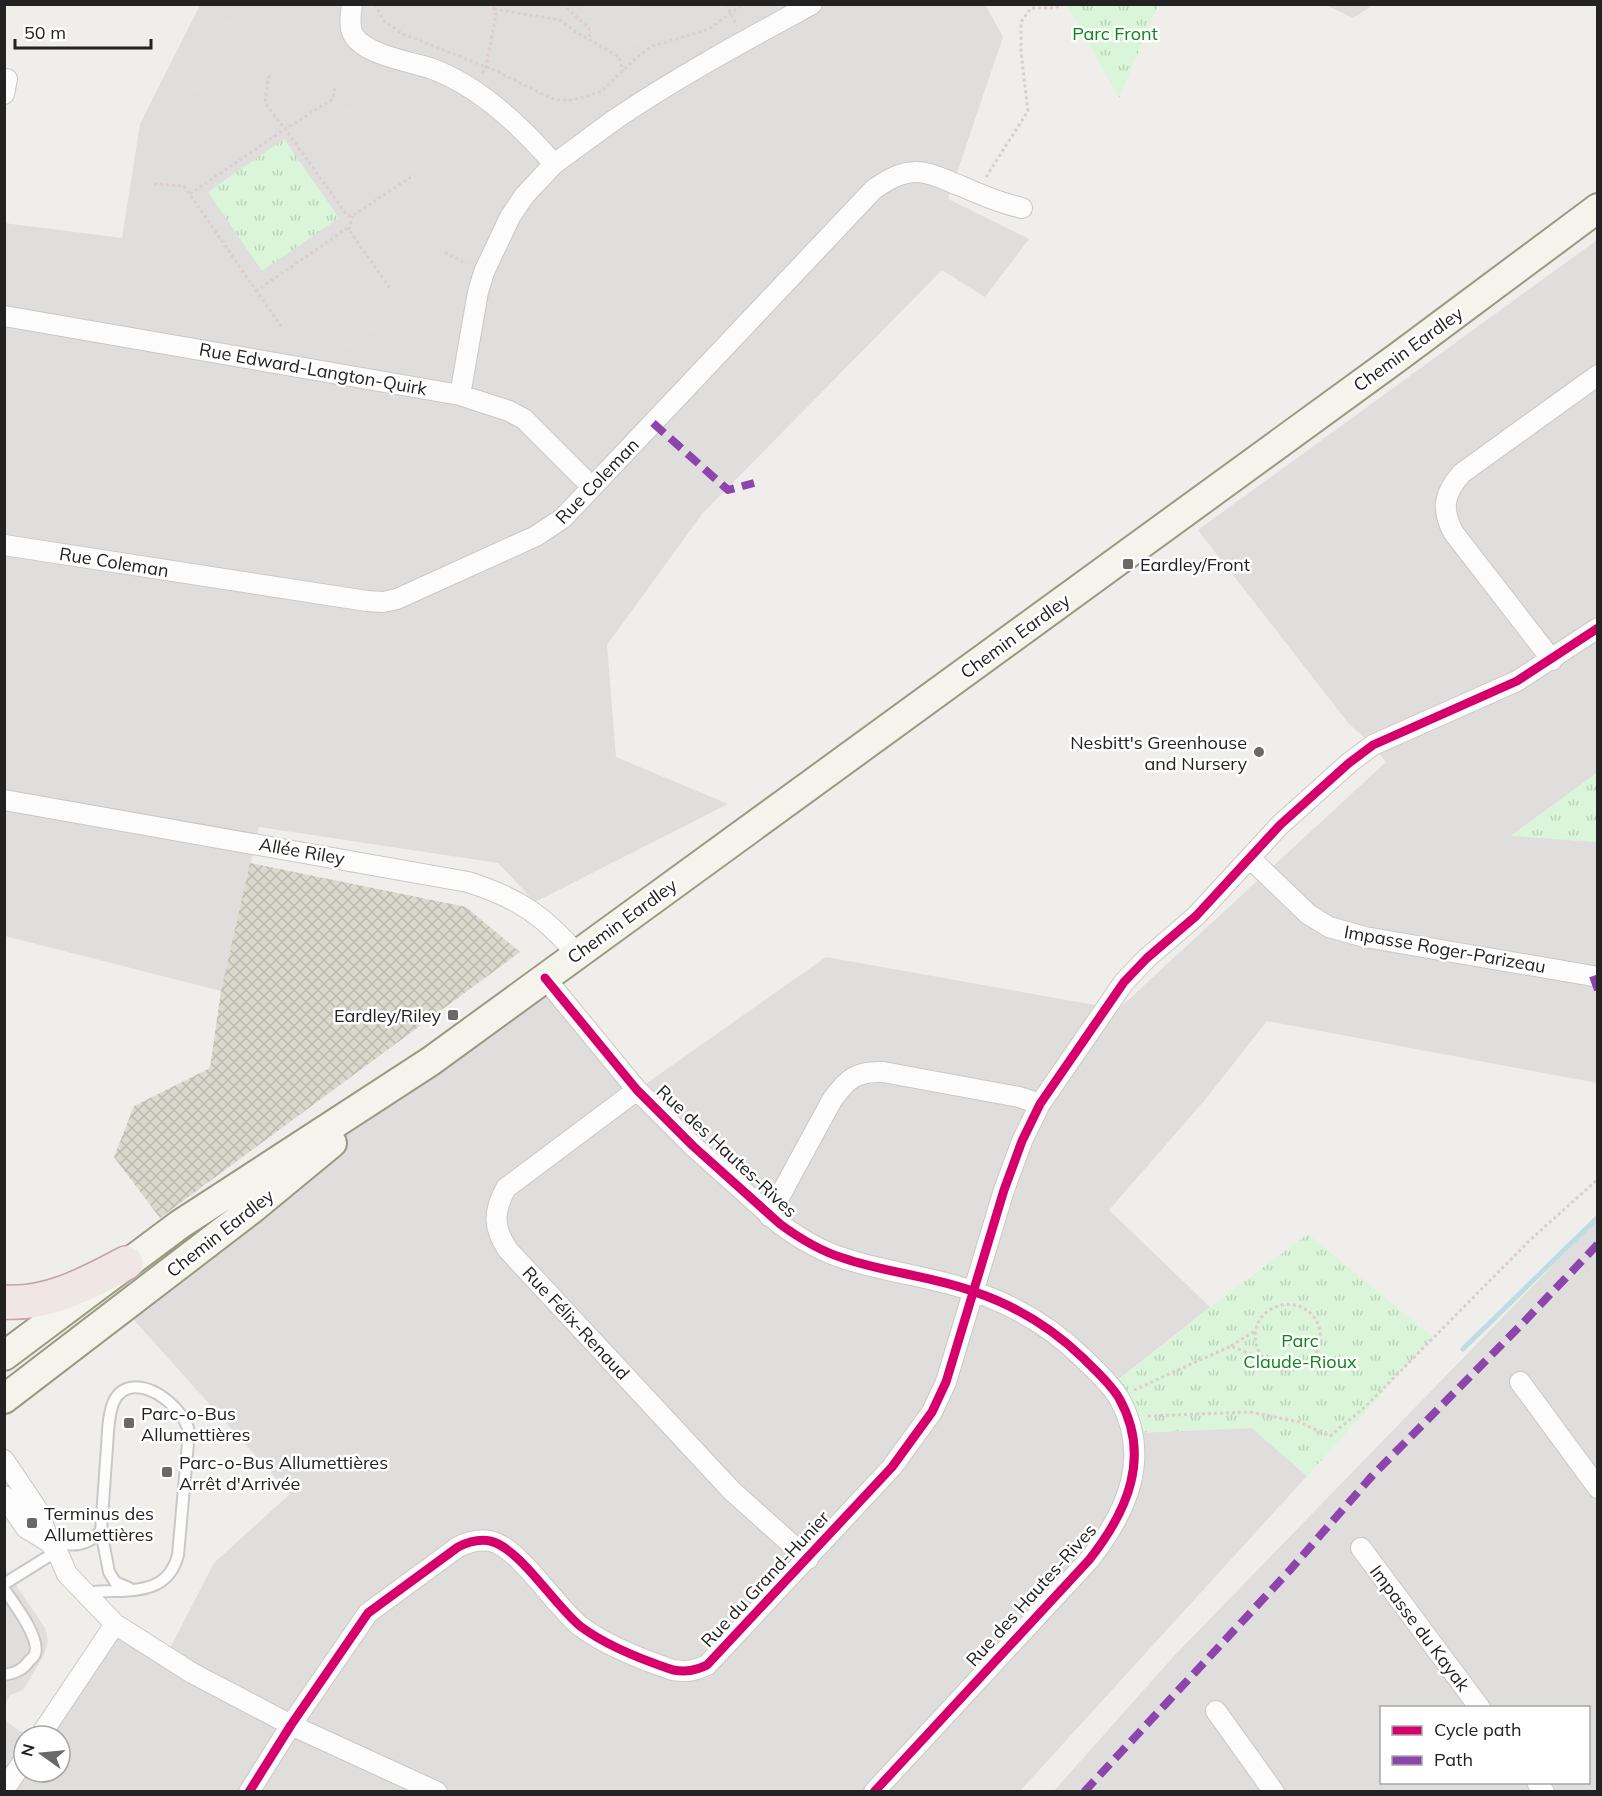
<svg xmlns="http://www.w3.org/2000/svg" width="1602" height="1796" viewBox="0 0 1602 1796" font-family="Mulish,sans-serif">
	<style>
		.residential { fill: #dfdedc; fill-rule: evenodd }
		.construction { fill: url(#construction-cross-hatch) }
		.park { fill: url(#park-tufts) }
		.parking { fill: #e0dfde }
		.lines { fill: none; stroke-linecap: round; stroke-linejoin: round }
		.stream { stroke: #bfdbe3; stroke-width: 5 }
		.service-casing { stroke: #c9c8c7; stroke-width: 14 }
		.minor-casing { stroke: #c9c8c7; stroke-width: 22 }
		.secondary-casing { stroke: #999a82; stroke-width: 32 }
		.trunk-casing { stroke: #c5a2ac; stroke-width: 36 }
		.path { stroke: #dccecd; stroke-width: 3; stroke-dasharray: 3 3; stroke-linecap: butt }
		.service { stroke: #fdfcfc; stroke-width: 10 }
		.minor { stroke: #fdfcfc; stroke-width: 20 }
		.secondary { stroke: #f4f4ed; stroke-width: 28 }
		.trunk { stroke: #f0e6e4; stroke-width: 33 }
		.quiet { stroke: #8e44ad; stroke-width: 8; stroke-dasharray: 15 8; stroke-linecap: butt }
		.cycleway-casing { stroke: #fff; stroke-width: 13 }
		.cycleway { stroke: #d6006c; stroke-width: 9 }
		.poi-dot { fill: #6a6968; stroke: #fff; stroke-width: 2 }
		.labels { text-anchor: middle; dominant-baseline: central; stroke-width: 5; stroke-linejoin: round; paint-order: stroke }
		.park-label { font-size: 18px; fill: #0c8416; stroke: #fff }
		.street-label { font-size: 18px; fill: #222; stroke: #fff }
		.poi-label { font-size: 18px; fill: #222; stroke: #fff; text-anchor: start }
	</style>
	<defs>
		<pattern id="construction-cross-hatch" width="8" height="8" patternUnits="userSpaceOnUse" patternTransform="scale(1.5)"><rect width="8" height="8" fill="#d9d9cd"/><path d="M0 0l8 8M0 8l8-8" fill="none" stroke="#babab0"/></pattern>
		<pattern id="park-tufts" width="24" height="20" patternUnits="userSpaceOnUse" patternTransform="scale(1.5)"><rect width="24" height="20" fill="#daf5da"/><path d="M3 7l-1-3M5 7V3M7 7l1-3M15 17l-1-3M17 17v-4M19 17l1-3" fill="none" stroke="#bbd2bb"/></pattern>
	</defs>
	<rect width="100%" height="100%" fill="#f0eeeb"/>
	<path class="residential" d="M985 4 1003 37 948 199 1029 239 985 297 942 270 702 514 607 645 616 757 728 804 535 902 498 863 259 827 221 991 5 936 4 223 122 238 140 124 200 5Z
		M1326 5H1373L1353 18Z
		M1597 240V773L1512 835 1597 842V1083L1267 1021 1204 1101 1109 1210 1210 1307 1110 1386 1134 1433 1252 1428 1307 1476 1020 1791H5L4 1720 27 1736H24V1772H60V1736H40L115 1624 166 1656 214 1563 290 1494 124 1309 431 1061 545 978 637 1090 826 957 1106 1007 1113 1014 1386 762 1373 745 1349 724 1198 530Z
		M1597 1220V1791L1053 1792 1173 1657ZM1382 1708H1588V1782H1382Z"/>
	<path class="construction" d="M250 863 466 907 520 952 160 1218 114 1157 134 1106 210 1068 221 991Z"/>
	<path class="park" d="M1067 5H1158L1119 98Z
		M284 139 339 218 262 271 208 192Z
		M1597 773V842L1511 836Z
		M1308 1234 1433 1337 1307 1476 1252 1428 1134 1433 1110 1387 1210 1307Z"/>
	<path class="parking" d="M584 5H638L652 35 624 49 618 39 602 44Z
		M199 14 233 20 226 74 201 92 186 89Z
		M382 87 467 211 421 235 339 114Z
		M425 239 442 267 433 274 440 284 348 348 322 342 308 317Z
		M4 1567 45 1628 48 1641 44 1655 23 1690 10 1695 5 1704Z"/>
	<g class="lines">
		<path class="stream" d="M1463 1349 1598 1217"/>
		<defs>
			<path id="service" d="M101 1531 109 1572 115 1582 129 1588
				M52 1542C72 1546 87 1547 101 1531 103 1503 105 1475 107 1447 108 1433 108 1414 114 1401 123 1383 142 1385 158 1394 171 1402 186 1417 189 1432L178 1555C166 1601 121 1587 85 1593
				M4 1584 57 1551
				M4 1589C13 1602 41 1638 35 1654 34 1657 31 1659 29 1661 23 1670 15 1673 4 1675"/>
			<path id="minor" d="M352 4C351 14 348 27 354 36 365 54 410 62 430 68 478 85 522 127 554 164 575 149 596 133 617 118 679 76 746 40 812 4
				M4 94 7 79
				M4 316 460 395 509 411 524 419 592 487
				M460 395 478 292 484 272 510 217 524 196 554 164
				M4 545 367 601 383 602 397 599 536 536 563 518 874 189C886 181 900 172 916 172 932 172 947 181 961 186 981 195 1000 203 1022 208
				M1552 660 1453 532C1441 508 1444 493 1462 473L1598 375
				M4 800 468 882C518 898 543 915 577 954
				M1251 859 1308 914 1329 927 1365 937 1593 976
				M545 978 637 1090 693 1146 780 1224C799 1238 820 1251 843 1258 886 1273 933 1276 975 1292 1016 1306 1052 1328 1083 1358 1095 1370 1110 1383 1119 1398 1152 1457 1127 1512 1089 1560L874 1792
				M637 1090 506 1188C493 1212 493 1228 508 1250L732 1491 808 1559
				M769 1216 832 1100C847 1079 856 1071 883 1072L1019 1097 1040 1104
				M1520 1382 1598 1488
				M4 1460 39 1512 49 1542
				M4 1496 26 1528 49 1542 57 1551 67 1574 115 1624 192 1673 291 1725 437 1792
				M1361 1548 1480 1708
				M1216 1711 1274 1792
				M40 1736 115 1624
				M1537 1782 1544 1792
				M4 1790 24 1760
				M249 1792 291 1725 368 1613 458 1547C468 1542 479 1539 490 1541 519 1547 555 1606 580 1626 605 1645 643 1660 673 1670 686 1672 695 1671 707 1665L892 1467 932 1412 946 1382 1004 1190 1022 1141 1040 1104 1124 982 1147 958 1196 916 1280 825 1349 763 1373 745 1517 681 1598 628"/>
			<path id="secondary" d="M4 1356 179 1225 431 1061 1398 357 1598 208
				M4 1399 252 1209 332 1143"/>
			<path id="trunk" d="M4 1302C49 1305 88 1283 126 1263"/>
		</defs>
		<use href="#service" class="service-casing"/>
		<use href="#minor" class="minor-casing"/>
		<use href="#secondary" class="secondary-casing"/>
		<use href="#trunk" class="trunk-casing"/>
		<path class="path" d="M375 4 384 21 403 34 494 70 555 100H573L602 91 637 57 653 46 709 29 743 4
			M562 4 589 28 590 41
			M726 4 737 26
			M494 9 560 20 576 32 619 57 623 71
			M482 73 486 67 496 14 492 4
			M269 75 265 103 285 129 333 99 335 87
			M986 177 1028 111 1021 52V22L1031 8H1055L1063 4
			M154 184 184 186 282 328
			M190 194 285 129 347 215 352 216 414 175
			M349 230 352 216
			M445 252 467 264
			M256 291 346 229 349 230 391 290
			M1231 1346 1255 1331
			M1134 1390 1231 1346C1241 1350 1251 1354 1261 1359 1265 1361 1268 1364 1272 1367 1289 1375 1308 1368 1316 1353 1322 1343 1322 1332 1317 1322 1297 1284 1233 1313 1263 1359
			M1148 1416 1250 1412 1299 1422 1330 1436 1365 1407 1529 1241 1598 1179"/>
		<use href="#service" class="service"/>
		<use href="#minor" class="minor"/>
		<use href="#secondary" class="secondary"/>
		<use href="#trunk" class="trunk"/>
		<path class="quiet" d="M653 423 728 490 754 483
			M1593 976 1598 990
			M1084 1792 1290 1570 1372 1476 1521 1325 1598 1244"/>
		<defs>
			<path id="cycleway" d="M545 978 637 1090 693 1146 780 1224C799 1238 820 1251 843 1258 886 1273 933 1276 975 1292 1016 1306 1052 1328 1083 1358 1095 1370 1110 1383 1119 1398 1152 1457 1127 1512 1089 1560L874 1792
				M249 1792 291 1725 368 1613 458 1547C468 1542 479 1539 490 1541 519 1547 555 1606 580 1626 605 1645 643 1660 673 1670 686 1672 695 1671 707 1665L892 1467 932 1412 946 1382 1004 1190 1022 1141 1040 1104 1124 982 1147 958 1196 916 1280 825 1349 763 1373 745 1517 681 1598 628"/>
		</defs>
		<use href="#cycleway" class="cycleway-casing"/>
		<use href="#cycleway" class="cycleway"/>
	</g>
	<g class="poi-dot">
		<rect x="1122" y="558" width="12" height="12" rx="3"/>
		<circle cx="1259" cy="752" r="6"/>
		<rect x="447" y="1009" width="12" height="12" rx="3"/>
		<rect x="123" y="1417" width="12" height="12" rx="3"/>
		<rect x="161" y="1466" width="12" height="12" rx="3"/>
		<rect x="26" y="1517" width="12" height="12" rx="3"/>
	</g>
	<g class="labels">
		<g class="park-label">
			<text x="1115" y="33">Parc Front</text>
			<text x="1300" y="1340">Parc<tspan x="1300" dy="21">Claude-Rioux</tspan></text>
		</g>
		<g class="street-label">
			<text transform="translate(1408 349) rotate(-36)">Chemin Eardley</text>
			<text transform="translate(313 369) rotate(10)">Rue Edward-Langton-Quirk</text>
			<text transform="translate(597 481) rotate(-46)">Rue Coleman</text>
			<text transform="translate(114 562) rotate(9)">Rue Coleman</text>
			<text transform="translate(1015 636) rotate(-36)">Chemin Eardley</text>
			<text transform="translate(302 851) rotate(10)">Allée Riley</text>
			<text transform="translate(622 921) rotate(-36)">Chemin Eardley</text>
			<text transform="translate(1445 949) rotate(10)">Impasse Roger-Parizeau</text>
			<text transform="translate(727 1151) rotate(43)">Rue des Hautes-Rives</text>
			<text transform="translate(220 1233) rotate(-38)">Chemin Eardley</text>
			<text transform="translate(576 1323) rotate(47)">Rue Félix-Renaud</text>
			<text transform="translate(765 1579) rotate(-47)">Rue du Grand-Hunier</text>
			<text transform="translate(1031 1595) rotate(-48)">Rue des Hautes-Rives</text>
			<text transform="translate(1420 1628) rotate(53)">Impasse du Kayak</text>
		</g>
		<g class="poi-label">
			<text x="1140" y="564">Eardley/Front</text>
			<text x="1247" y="742" text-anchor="end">Nesbitt's Greenhouse<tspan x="1247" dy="21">and Nursery</tspan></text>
			<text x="441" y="1015" text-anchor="end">Eardley/Riley</text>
			<text x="141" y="1413">Parc-o-Bus<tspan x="141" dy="21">Allumettières</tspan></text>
			<text x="179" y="1462">Parc-o-Bus Allumettières<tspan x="179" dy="21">Arrêt d'Arrivée</tspan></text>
			<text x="44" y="1513">Terminus des<tspan x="44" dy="21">Allumettières</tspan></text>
		</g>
	</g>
	<rect width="1602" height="1796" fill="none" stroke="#222222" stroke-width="12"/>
	<rect x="1380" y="1706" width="210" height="78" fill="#ffffff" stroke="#a7a7a7" stroke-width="1.5"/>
	<rect x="1392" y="1726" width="30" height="9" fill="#d6006c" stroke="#a7a7a7" stroke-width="1.5"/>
	<text x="1434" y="1736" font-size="18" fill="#222222">Cycle path</text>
	<rect x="1392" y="1756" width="30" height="9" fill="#8e44ad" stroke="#a7a7a7" stroke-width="1.5"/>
	<text x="1434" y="1766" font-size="18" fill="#222222">Path</text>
	<g transform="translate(42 1754) rotate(285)"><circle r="28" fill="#ffffff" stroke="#a7a7a7" stroke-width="1.5"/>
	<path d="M0-4.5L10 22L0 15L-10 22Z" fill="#6a6968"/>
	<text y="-9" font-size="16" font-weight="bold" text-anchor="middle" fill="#222222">N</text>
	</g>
	<path d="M15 39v9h136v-9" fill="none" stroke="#222222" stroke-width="3"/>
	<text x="24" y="39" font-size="18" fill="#222222" stroke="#ffffff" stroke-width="4.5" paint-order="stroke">50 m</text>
</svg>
